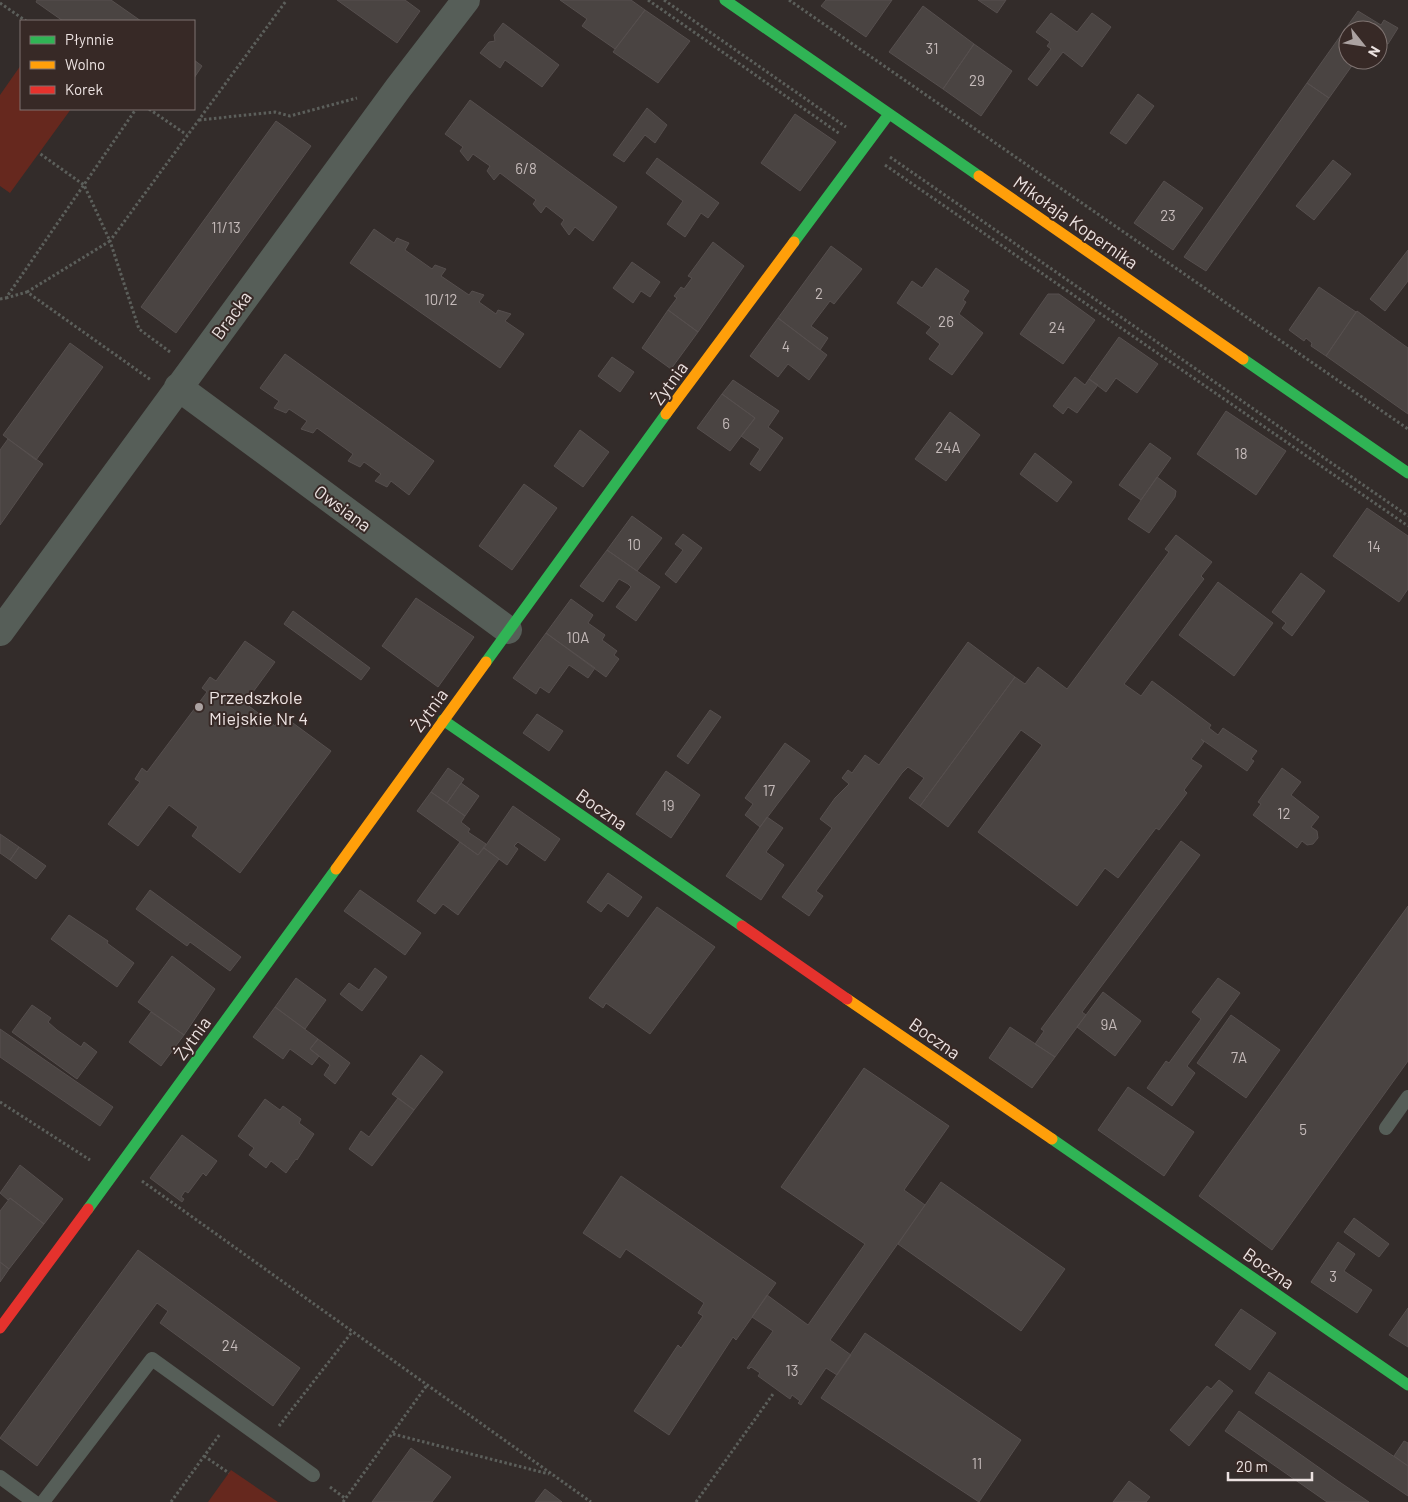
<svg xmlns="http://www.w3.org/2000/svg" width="1408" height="1502" viewBox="0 0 1408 1502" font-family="Barlow,sans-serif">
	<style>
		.green { fill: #66281e }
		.building { fill: #4a4442; stroke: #564f4e }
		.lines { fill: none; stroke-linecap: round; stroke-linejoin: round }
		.path { stroke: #5c5f5b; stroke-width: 3; stroke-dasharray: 2.5 2.5; stroke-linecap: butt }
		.lane { stroke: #565e58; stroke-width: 14 }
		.street { stroke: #565e58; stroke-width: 28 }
		.fast { stroke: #30b455; stroke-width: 11 }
		.slow { stroke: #ff9f0a; stroke-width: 11 }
		.jam { stroke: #e5322d; stroke-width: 11 }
		.poi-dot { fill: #aba2a1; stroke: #372926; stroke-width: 2 }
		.labels { text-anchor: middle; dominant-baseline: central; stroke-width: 4; stroke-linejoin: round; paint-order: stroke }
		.number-label { font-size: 15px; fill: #c4bab9 }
		.street-label { font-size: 18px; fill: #ece2e1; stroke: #372926 }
		.poi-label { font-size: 18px; fill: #ece2e1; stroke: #372926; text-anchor: start }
	</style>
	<rect width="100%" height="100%" fill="#332c2a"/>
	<path class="green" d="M21 65V109H71L10 193 0 186V95Z
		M231 1470 278 1502H208Z"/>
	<path class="building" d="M37 0H111L141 21H63L36 2Z
		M337 0H405L420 11 397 43Z
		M560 0H631L645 10 615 49 582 26 587 19Z
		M826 0H892L866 37 821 6Z
		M978 0H1006L997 13Z
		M923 6 974 44 943 89 889 52Z
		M645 10 690 41 658 83 613 52Z
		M1358 11 1381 25 1384 20 1398 28 1388 44 1378 38V30H1348V60H1356L1329 98 1307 83Z
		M1051 13 1077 32 1092 13 1111 27 1082 67 1063 52 1037 86 1028 79 1051 49 1047 46 1050 42 1036 32Z
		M503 23 559 65 542 87 505 60 500 68 480 53 489 42 495 41 494 35Z
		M974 44 1012 71 981 116 943 89Z
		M194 60 202 66 194 78Z
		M1307 83 1329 98 1206 271 1184 257Z
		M1138 94 1154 106 1126 144 1110 133Z
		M470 100 617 207 593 241 575 227 569 235 561 224 564 220 546 206 541 213 533 204 536 200 500 173 494 180 487 171 490 166 473 154 468 161 460 151 463 147 445 134Z
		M647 108 667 125 655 143 645 135 624 162 613 155Z
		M795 114 836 142 800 191 761 163Z
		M276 121 311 146 176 333 141 307Z
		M657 158 719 203 708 218 701 213 685 237 667 224 683 201 646 173Z
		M1333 160 1351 174 1314 220 1296 206Z
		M1164 181 1203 208 1173 250 1134 223Z
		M374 229 394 243 397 238 409 243 405 250 432 269 435 265 446 269 441 276 469 295 472 291 484 295 479 302 496 314 498 310 511 314 505 321 524 334 500 368 350 263Z
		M713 242 744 266 698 332 668 310 677 298 674 296 681 287 684 289 692 278 688 276Z
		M831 246 862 269 834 304 830 301 811 326 828 338 820 350 778 318Z
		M1408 250V281L1385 311 1370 299Z
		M632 262 660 282 650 297 641 291 633 303 613 288Z
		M936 268 969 291 963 300 966 302 959 314 983 333 952 375 929 359 940 344 926 333 931 327 897 303 912 281 922 288Z
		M1319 287 1356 312 1326 356 1311 346 1312 343 1306 338 1304 341 1289 330Z
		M1048 294H1059L1095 320 1063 364 1020 334Z
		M668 310 698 332 671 369 642 348Z
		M1357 311 1408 348V414L1326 356Z
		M778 318 827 355 809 380 788 364 778 377 750 356Z
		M1119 337 1158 364 1137 393 1116 378 1106 392 1089 379Z
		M70 343 103 367 36 460 3 435Z
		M285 354 434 461 409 495 391 481 387 487 375 481 381 474 364 462 360 467 348 461 353 454 317 428 313 433 301 429 307 421 289 409 286 413 274 408 279 401 260 388Z
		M612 357 634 372 620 392 598 376Z
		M1075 377 1085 385 1089 379 1098 385 1077 413 1068 407 1063 414 1053 406Z
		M733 380 779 411 768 427 783 438 760 471 750 464 760 449 741 436 755 418 722 394Z
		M722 394 755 418 730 451 697 428Z
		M1226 411 1286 451 1256 495 1197 454Z
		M950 412 980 435 946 481 915 459Z
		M580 430 609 452 583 487 554 466Z
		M8 439 43 464 0 525V450Z
		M1150 443 1171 458 1141 500 1119 485Z
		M1035 453 1072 482 1057 502 1020 474Z
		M1157 477 1176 491 1175 497 1149 533 1128 519Z
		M524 484 557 508 512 570 479 546Z
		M1367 508 1408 536V589L1399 602 1333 556Z
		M632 516 662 538 637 571 607 550Z
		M683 534 702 548 676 583 665 574 683 550 675 544Z
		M1176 535 1212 562 1201 576 1204 579 1124 684 1141 696 1152 681 1211 725 1209 728 1218 735 1223 728 1257 751 1251 759 1254 761 1247 771 1201 739 1204 742 1191 759 1202 766 1184 790 1187 793 1159 830 1156 828 1118 878 1105 868 1077 906 978 832 1042 745 1021 730 948 827 920 806 1015 677 1025 684 1038 667 1067 689 1169 552 1165 549Z
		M607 550 660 587 636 621 616 607 631 587 628 584 619 579 603 602 580 586Z
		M1301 573 1325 591 1292 636 1282 628 1286 623 1272 612Z
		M1218 582 1273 623 1234 676 1179 635Z
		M416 598 474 637 438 687 382 646Z
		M571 599 593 615 588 623 605 635 602 640 617 651 614 655 619 659 606 677 546 633Z
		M293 611 370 668 361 680 284 624Z
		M546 633 595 668 588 678 569 665 549 693 540 687 536 694 513 678Z
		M245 641 275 662 245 703 275 726 282 715 331 751 240 873 192 836 198 827 169 805 138 846 108 824 140 782 135 779 142 768 147 772 207 692 202 688 210 677 216 681Z
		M968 642 1015 677 920 806 909 798 924 778 908 767 902 773 816 891 823 896 809 916 782 897 832 828 820 819 835 798 849 784 842 778 848 770 852 773 865 755 879 765Z
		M710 710 721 717 688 764 677 756Z
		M537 714 563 731 549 751 523 733Z
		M785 743 810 761 760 827 745 815 753 804 745 798Z
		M448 768 464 779 447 803 431 792Z
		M1282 768 1301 782 1291 795 1319 817 1311 827 1317 831 1318 838 1313 844 1307 845 1302 841 1297 848 1253 815 1261 804 1258 802Z
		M666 771 700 795 671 838 636 814Z
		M461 783 479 796 465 816 447 803Z
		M431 792 465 816 461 822 470 829 468 832 486 844 478 855 417 811Z
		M513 806 560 839 545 861 518 842 514 846 518 849 507 865 484 848Z
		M767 817 783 828 766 852 784 865 761 900 726 876Z
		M0 834 19 847 10 860 0 853Z
		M1181 841 1200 855 1082 1012 1086 1015 1055 1057 1035 1044 1044 1031 1041 1029Z
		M460 842 478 855 484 848 499 859 458 915 443 904 435 914 417 901Z
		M19 847 46 866 36 879 10 860Z
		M608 873 642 897 628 917 608 903 601 912 587 902Z
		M150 890 241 957 230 971 190 942 187 946 136 909Z
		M360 890 421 933 405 955 344 911Z
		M1408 906V1061L1272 1250 1199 1196Z
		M657 907 715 947 650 1034 606 1003 603 1008 589 998Z
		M69 915 108 941 107 943 134 963 117 987 51 939Z
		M172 956 215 989 184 1035 138 1002Z
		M375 968 387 977 362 1011 340 994 349 983 359 990Z
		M296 978 326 1000 305 1029 275 1007Z
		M1218 978 1240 993 1187 1066 1195 1073 1172 1106 1147 1088 1166 1061 1169 1063 1201 1019 1192 1012Z
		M1103 992 1141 1021 1115 1056 1077 1027Z
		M32 1005 51 1018 48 1022 57 1030 81 1047 84 1042 97 1052 77 1079 12 1032Z
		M275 1007 318 1039 310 1049 319 1056 312 1065 290 1049 283 1059 253 1037Z
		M151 1012 184 1035 161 1066 129 1042Z
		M1231 1015 1280 1050 1246 1098 1197 1063Z
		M1010 1027 1055 1057 1032 1088 989 1058Z
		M0 1029 113 1107 100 1126 0 1057Z
		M318 1039 350 1063 335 1084 324 1075 330 1065 310 1049Z
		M421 1055 443 1072 414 1110 392 1094Z
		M864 1068 949 1126 904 1190 925 1205 830 1340 851 1355 837 1375 826 1368 801 1405 798 1403 800 1401 792 1395 790 1399 758 1376 760 1373 751 1367 749 1369 747 1368 773 1331 752 1317 767 1295 808 1325 865 1244 781 1187Z
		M1128 1087 1194 1132 1164 1176 1098 1130Z
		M398 1098 414 1110 372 1166 349 1149 361 1131 369 1137Z
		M265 1099 280 1110 283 1106 301 1119 299 1123 314 1134 297 1160 296 1159 286 1173 271 1161 266 1168 249 1155 254 1148 238 1136Z
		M182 1135 217 1161 206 1176 203 1173 188 1193 185 1191 181 1197 184 1199 182 1202 150 1178Z
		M20 1165 63 1199 44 1224 10 1198 8 1200 0 1193Z
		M621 1176 776 1283 736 1340 733 1337 669 1435 634 1411 678 1345 681 1348 703 1316 698 1313 704 1303 626 1249 620 1258 583 1233Z
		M941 1182 1065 1269 1021 1331 898 1244Z
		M10 1198 44 1224 9 1269 0 1262V1211Z
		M1354 1218 1389 1244 1379 1257 1344 1232Z
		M1338 1242 1355 1254 1344 1271 1372 1290 1357 1313 1311 1282Z
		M138 1250 300 1368 273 1406 160 1323 168 1311 157 1303 37 1466 0 1438Z
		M0 1262 9 1269 0 1282Z
		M1408 1308V1347L1389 1335Z
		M1241 1309 1276 1333 1250 1370 1215 1345Z
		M865 1333 1021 1440 979 1502 821 1398Z
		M1269 1372 1408 1466V1496L1255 1393Z
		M1219 1380 1233 1391 1189 1446 1170 1430 1207 1386 1211 1389Z
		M1239 1411 1338 1481 1369 1502H1327L1225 1431Z
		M1404 1441 1408 1443V1466L1394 1456Z
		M411 1448 451 1477 432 1502H372Z
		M1129 1481 1150 1497 1146 1502H1113Z
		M545 1489 562 1502H535Z"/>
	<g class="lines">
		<path class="path" d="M648 0 840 134
			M664 0 846 127
			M789 0 1408 429
			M0 3 26 21
			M149 109 187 135
			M199 120 275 112 290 116 357 98
			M890 157 1408 516
			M885 165 1408 526
			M27 292 110 241 84 185 39 153
			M6 298 27 292 151 380
			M0 299 6 298 136 109
			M170 352 139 329 110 241 286 1
			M0 1102 90 1160
			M142 1181 591 1502
			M279 1426 352 1332
			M393 1434 549 1474
			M204 1456 229 1473
			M330 1487 346 1499
			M171 1502 220 1434
			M343 1502 427 1385
			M696 1502 773 1394"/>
		<path class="lane" d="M1386 1128 1408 1097
			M0 1477 34 1502
			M43 1502 152 1359 313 1475"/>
		<path class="street" d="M178 387 508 630
			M0 632 399 87 466 0"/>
		<path class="fast" d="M725 0 979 176
			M794 242 889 114
			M1243 359 1408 473
			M486 662 666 414
			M443 720 742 926
			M1052 1139 1408 1385
			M88 1209 336 869"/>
		<path class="slow" d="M979 176 1243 359
			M666 414 794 242
			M336 869 486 662
			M847 999 1052 1139"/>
		<path class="jam" d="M742 926 847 999
			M0 1328 88 1209"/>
	</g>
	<circle class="poi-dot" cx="199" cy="707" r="5"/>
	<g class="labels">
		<g class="number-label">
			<text x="932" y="48">31</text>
			<text x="977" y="80">29</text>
			<text x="526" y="168">6/8</text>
			<text x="1168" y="215">23</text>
			<text x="226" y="227">11/13</text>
			<text x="819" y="293">2</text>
			<text x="441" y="299">10/12</text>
			<text x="946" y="321">26</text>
			<text x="1057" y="327">24</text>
			<text x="786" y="346">4</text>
			<text x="726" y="423">6</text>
			<text x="948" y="447">24A</text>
			<text x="1241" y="453">18</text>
			<text x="634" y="544">10</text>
			<text x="1374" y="546">14</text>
			<text x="578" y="637">10A</text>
			<text x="769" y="790">17</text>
			<text x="668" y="805">19</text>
			<text x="1284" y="813">12</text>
			<text x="1109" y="1024">9A</text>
			<text x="1239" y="1057">7A</text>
			<text x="1303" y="1129">5</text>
			<text x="1333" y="1276">3</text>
			<text x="230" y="1345">24</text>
			<text x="792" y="1370">13</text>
			<text x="977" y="1463">11</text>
		</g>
		<g class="street-label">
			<text transform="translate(1076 222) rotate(35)">Mikołaja Kopernika</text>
			<text transform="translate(231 315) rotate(-54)">Bracka</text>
			<text transform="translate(669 383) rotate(-54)">Żytnia</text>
			<text transform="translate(343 508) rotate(36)">Owsiana</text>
			<text transform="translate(429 710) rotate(-54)">Żytnia</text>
			<text transform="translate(602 809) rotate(35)">Boczna</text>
			<text transform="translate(192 1038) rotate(-54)">Żytnia</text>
			<text transform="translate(935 1038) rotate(35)">Boczna</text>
			<text transform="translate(1269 1268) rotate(35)">Boczna</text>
		</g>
		<g class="poi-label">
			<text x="209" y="697">Przedszkole<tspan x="209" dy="21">Miejskie Nr 4</tspan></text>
		</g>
	</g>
	<rect x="20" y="20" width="175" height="90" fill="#372926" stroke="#7f7371"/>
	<rect x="30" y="36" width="25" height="8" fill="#30b455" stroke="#7f7371"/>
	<text x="65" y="45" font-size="15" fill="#ece2e1">Płynnie</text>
	<rect x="30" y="61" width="25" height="8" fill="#ff9f0a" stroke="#7f7371"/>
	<text x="65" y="70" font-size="15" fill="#ece2e1">Wolno</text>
	<rect x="30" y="86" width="25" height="8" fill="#e5322d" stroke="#7f7371"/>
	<text x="65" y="95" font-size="15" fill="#ece2e1">Korek</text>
	<g transform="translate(1363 45) rotate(120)"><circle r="24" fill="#372926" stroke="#7f7371"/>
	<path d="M0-4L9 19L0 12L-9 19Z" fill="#aba2a1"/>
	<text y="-8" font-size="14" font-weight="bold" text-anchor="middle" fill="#ece2e1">N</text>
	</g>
	<path d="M1228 1472v8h84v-8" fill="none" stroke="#ece2e1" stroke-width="2.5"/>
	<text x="1236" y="1472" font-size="15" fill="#ece2e1" stroke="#372926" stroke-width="4" paint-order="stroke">20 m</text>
</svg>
